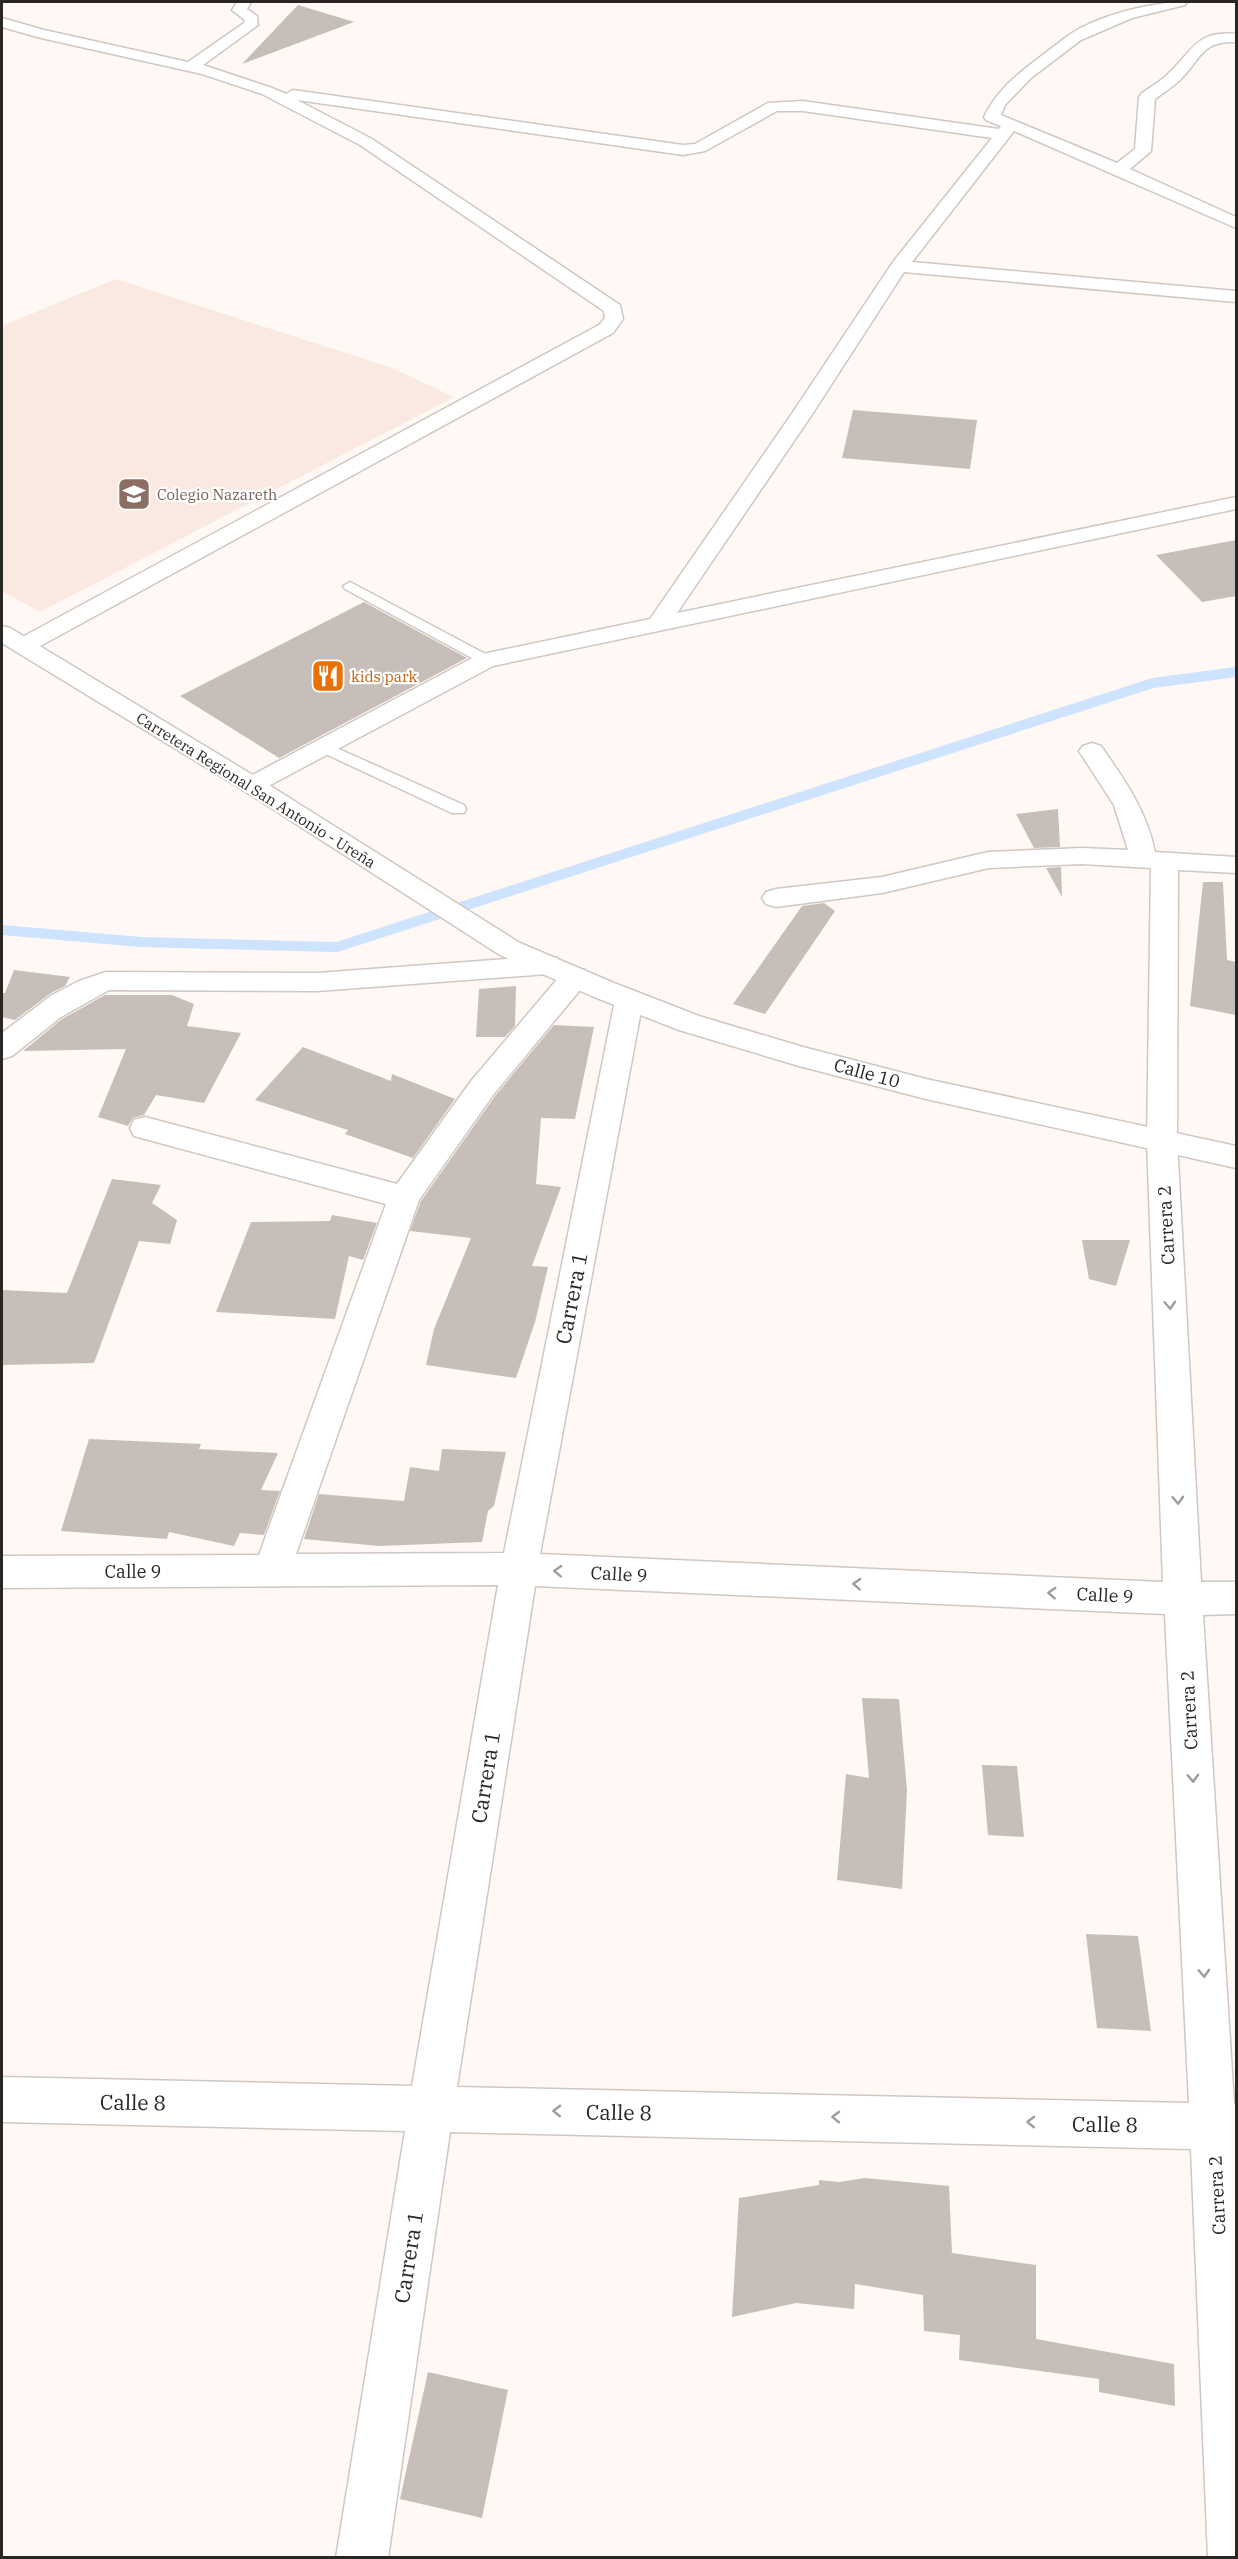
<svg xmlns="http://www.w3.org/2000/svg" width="1238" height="2559" viewBox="0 0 1238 2559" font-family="'IBM Plex Serif',serif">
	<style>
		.built { fill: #f9e9e0 }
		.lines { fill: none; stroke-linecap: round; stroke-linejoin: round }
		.stream { stroke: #cde3fe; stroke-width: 10 }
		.building { fill: #c7beba }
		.lane-casing { stroke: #cfc7c2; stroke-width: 3 }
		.street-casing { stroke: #cfc7c2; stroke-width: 3 }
		.primary-casing { stroke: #cfc7c2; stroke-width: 3 }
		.lane { fill: #fff; fill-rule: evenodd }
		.street { fill: #fff; fill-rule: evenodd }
		.primary { fill: #fff; fill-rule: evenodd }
		.oneway { stroke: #9f9d9c }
		.labels { text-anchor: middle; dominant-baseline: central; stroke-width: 4.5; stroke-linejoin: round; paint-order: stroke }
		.far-education-label { font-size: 15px; fill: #785e54; stroke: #fff; text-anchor: start }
		.far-food-label { font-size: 15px; fill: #c56008; stroke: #fff; text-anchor: start }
		.far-street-label { font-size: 15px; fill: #292624; stroke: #fff }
		.street-label { font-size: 18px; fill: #292624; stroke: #fff }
		.near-street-label { font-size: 21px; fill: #292624; stroke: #fff }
	</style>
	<rect width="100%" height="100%" fill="#fff8f4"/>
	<path class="built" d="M116 279 392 368 454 397 40 612 2 591V326Z"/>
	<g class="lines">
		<path class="stream" d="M2 930 141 942 337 947 1153 683 1236 672"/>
	</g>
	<path class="building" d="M298 5 354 22 242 64Z
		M853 410 977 420 970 469 842 458Z
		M1236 540V596L1202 602 1156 555Z
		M364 602 467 658 279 758 180 696Z
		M1058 809 1060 847 1034 848 1016 814Z
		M1061 867 1062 897 1046 868Z
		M1203 882H1223L1227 960 1236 962V1015L1190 1006Z
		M824 903 835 911 765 1014 733 1004 802 906Z
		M14 970 70 977 65 986 51 993 15 1020 2 1017V993H5Z
		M516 986 515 1026 505 1037H476L479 989Z
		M105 995H172L194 1004 187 1026 241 1033 204 1103 156 1095 144 1115 133 1118 128 1126 98 1117 126 1049 23 1051 62 1019Z
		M554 1025 594 1027 575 1119 541 1118 536 1184 561 1187 532 1266 548 1267 535 1322 516 1378 426 1365 434 1329 471 1238 410 1231 421 1201 495 1096Z
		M303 1047 391 1081 392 1074 455 1099 413 1158 345 1134 348 1130 255 1100Z
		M112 1179 161 1185 152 1203 177 1220 170 1244 139 1241 94 1363 2 1365V1290L67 1293Z
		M332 1215 377 1223 363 1260 349 1256 335 1319 216 1312 251 1222 330 1221Z
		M1082 1240H1130L1116 1286 1089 1279Z
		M89 1439 201 1444 199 1449 278 1453 261 1490 280 1491 264 1535 240 1533 234 1546 169 1532 167 1539 61 1531Z
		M442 1449 506 1452 494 1506 488 1511 482 1542 379 1546 304 1539 319 1494 404 1501 410 1467 439 1471Z
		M862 1698 899 1699 907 1790 902 1889 837 1880 846 1774 869 1778Z
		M982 1765 1017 1766 1024 1837 988 1835Z
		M1086 1934 1138 1936 1151 2031 1097 2028Z
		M865 2178 949 2186 952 2253 1036 2265V2339L1174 2364 1175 2406 1099 2392V2379L959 2360 960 2335 924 2331 923 2295 855 2284 854 2309 796 2303 732 2317 739 2198 819 2185V2180L839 2182Z
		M428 2372 508 2390 482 2518 400 2499Z"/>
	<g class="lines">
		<defs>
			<path id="lane" d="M350 582 491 657 494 660 491 663H481L345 589 343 586Z
				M321 741 464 805 466 809 464 813H452L315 749 313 746Z"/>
			<path id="street" d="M237 2H251L247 9 257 16 258 25 203 65 272 88 286 94 293 90 683 145 695 144 768 103 803 101 999 129 1001 126 986 120 984 117C995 93 1015 76 1036 60 1047 52 1058 43 1069 35 1099 15 1151 2 1187 2L1185 5 1132 18 1081 40 1031 78 1005 105 1001 115 1117 163 1135 149 1139 97 1141 94C1150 87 1160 82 1168 74 1193 51 1196 30 1236 34V42C1202 41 1202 57 1181 79 1173 87 1164 92 1155 99L1151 151 1130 169 1236 217V228L1014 131 912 262 1236 291V302L904 272 811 416 677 613 1236 497V509L493 666 261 790 252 793 243 790 239 785 243 780 478 655 650 619 791 415 893 262 992 138 803 111H777L705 151 683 155 297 100 372 139 620 305 623 319 613 333 31 651 23 653 15 651 11 646 15 641 599 325 605 318 604 311 360 145 262 94 202 74 41 38 2 27V18L44 30 188 62 244 23 245 20 232 10Z
				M1092 743 1101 746C1124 779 1147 811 1155 852L1236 857V873L1178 870 1177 1141 1201 1582H1236V1614L1203 1615 1234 2104H1236V2558H1208L1191 2149 450 2132 388 2558H336L405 2131 2 2122V2077L412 2086 498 1585 2 1588V1556L259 1555 386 1204 134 1136 130 1128 134 1120 145 1117 397 1184 471 1081 565 970 575 968 585 970 589 977 585 984 493 1095 419 1200 296 1554 504 1553 615 1000 619 993 629 990 639 993 643 1000 540 1554 1163 1582 1147 1141 1151 868 1082 864 989 868 882 893 776 907 766 904 762 898 766 892 776 889 882 877 988 852 1082 848 1128 850 1114 805 1079 751 1083 746ZM535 1586 1165 1614 1189 2103 457 2087Z
				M547 956 557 958 561 965 557 972 547 974 317 991 109 990 61 1017 12 1056 2 1059V1033L52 995 79 981 106 972 317 973Z"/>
			<path id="primary" d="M2 626 10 628 261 780 520 943 614 983 699 1016 803 1047 926 1079 1236 1146V1168L926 1099 799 1066 679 1030 594 997 500 955 243 790 2 643Z"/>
		</defs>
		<use href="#lane" class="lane-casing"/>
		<use href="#street" class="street-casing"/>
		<use href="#primary" class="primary-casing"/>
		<use href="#lane" class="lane"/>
		<use href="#street" class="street"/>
		<use href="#primary" class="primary"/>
	</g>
	<defs><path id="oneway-chevron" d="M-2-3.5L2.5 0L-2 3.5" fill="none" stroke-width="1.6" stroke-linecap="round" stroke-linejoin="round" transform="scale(1.5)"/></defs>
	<g class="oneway">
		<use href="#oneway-chevron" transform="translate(1170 1305) rotate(87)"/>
		<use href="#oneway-chevron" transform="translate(1178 1500) rotate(87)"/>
		<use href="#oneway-chevron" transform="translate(558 1571) rotate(-177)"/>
		<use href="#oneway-chevron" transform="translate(857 1584) rotate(-177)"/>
		<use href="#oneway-chevron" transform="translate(1052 1593) rotate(-177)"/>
		<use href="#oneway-chevron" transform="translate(1193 1778) rotate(87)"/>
		<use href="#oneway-chevron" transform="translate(1204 1973) rotate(87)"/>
		<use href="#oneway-chevron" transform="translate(557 2111) rotate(-179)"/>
		<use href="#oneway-chevron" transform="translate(836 2117) rotate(-179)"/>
		<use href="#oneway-chevron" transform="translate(1031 2122) rotate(-179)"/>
	</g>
	<defs>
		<symbol id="school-square" viewBox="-11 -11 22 22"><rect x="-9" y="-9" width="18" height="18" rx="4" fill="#8d6e63" stroke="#fff"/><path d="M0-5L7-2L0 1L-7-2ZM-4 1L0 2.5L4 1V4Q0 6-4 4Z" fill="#fff"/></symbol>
		<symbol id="restaurant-square" viewBox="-11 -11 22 22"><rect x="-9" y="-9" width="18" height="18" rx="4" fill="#e8710a" stroke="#fff"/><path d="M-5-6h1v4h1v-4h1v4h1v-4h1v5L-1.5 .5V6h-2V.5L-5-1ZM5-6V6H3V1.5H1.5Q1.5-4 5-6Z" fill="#fff"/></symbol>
	</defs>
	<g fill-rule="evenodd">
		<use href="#school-square" x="115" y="475" width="38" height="38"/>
		<use href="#restaurant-square" x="309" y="657" width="38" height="38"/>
	</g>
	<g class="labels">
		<g class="far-education-label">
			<text x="157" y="494">Colegio Nazareth</text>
		</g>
		<g class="far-food-label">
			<text x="351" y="676">kids park</text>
		</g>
		<g class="far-street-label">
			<text transform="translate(256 790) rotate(32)">Carretera Regional San Antonio - Ureña</text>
		</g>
		<g class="street-label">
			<text transform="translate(867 1073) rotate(15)">Calle 10</text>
			<text transform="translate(1166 1225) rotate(-93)">Carrera 2</text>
			<text x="133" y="1571">Calle 9</text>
			<text transform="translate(619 1574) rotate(3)">Calle 9</text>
			<text transform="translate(1105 1595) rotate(3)">Calle 9</text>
			<text transform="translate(1189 1710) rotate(-93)">Carrera 2</text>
			<text transform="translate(1217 2195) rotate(-93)">Carrera 2</text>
		</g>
		<g class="near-street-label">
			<text transform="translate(571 1298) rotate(-79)">Carrera 1</text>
			<text transform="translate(485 1777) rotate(-81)">Carrera 1</text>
			<text transform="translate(133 2102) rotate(1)">Calle 8</text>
			<text transform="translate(619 2112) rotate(1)">Calle 8</text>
			<text transform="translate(1105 2124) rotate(1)">Calle 8</text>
			<text transform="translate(408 2257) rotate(-81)">Carrera 1</text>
		</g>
	</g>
	<rect width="1238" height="2559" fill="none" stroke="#292624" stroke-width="6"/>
</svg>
